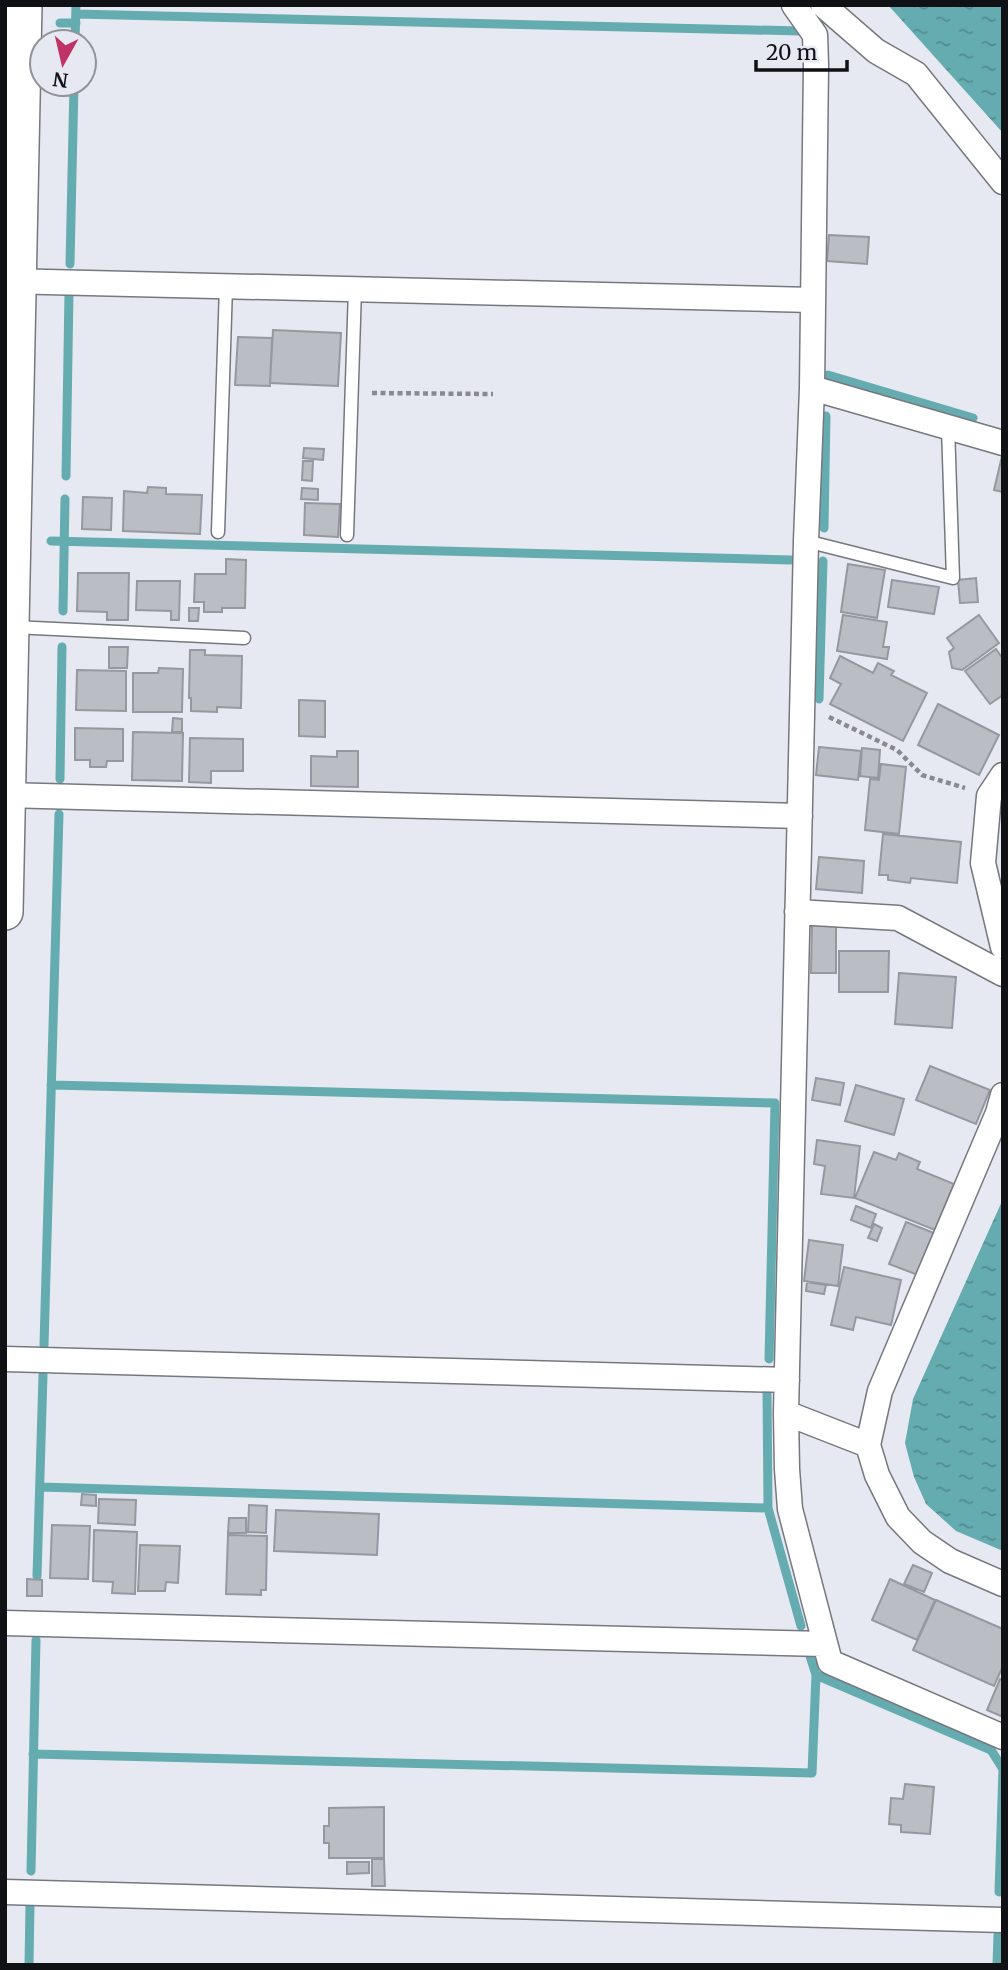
<svg xmlns="http://www.w3.org/2000/svg" width="1008" height="1970" viewBox="0 0 1008 1970" font-family="Merriweather,serif">
	<style>
		.water { fill: url(#water-ripples) }
		.lines { fill: none; stroke-linecap: round; stroke-linejoin: round }
		.stream { stroke: #65acb1; stroke-width: 9 }
		.building { fill: #bbbdc5; stroke: #9698a0; stroke-width: 2 }
		.lane-casing { stroke: #76787f; stroke-width: 15 }
		.street-casing { stroke: #76787f; stroke-width: 27 }
		.secondary-casing { stroke: #76787f; stroke-width: 38 }
		.path { stroke: #888a90; stroke-width: 4.5; stroke-dasharray: 5 3.5; stroke-linecap: butt }
		.lane { stroke: #fff; stroke-width: 12 }
		.street { stroke: #fff; stroke-width: 24 }
		.secondary { stroke: #fff; stroke-width: 35 }
	</style>
	<defs>
		<pattern id="water-ripples" width="26" height="14" patternUnits="userSpaceOnUse" patternTransform="scale(1.75)"><rect width="26" height="14" fill="#65acb1"/><path d="M2 4q2-2 4 0t4 0M15 11q2-2 4 0t4 0" fill="none" stroke="#528b8f"/></pattern>
	</defs>
	<rect width="100%" height="100%" fill="#e7e9f2"/>
	<path class="water" d="M888 5H1003V133Z
		M1003 1199V1551L956 1531 926 1504 914 1477 905 1443 913 1399Z"/>
	<g class="lines">
		<path class="stream" d="M76 14 800 31
			M60 23H76
			M75 42 76 5
			M70 264 74 84
			M828 375 973 418
			M66 476 69 292
			M824 528 826 416
			M51 541 791 560
			M63 611 65 499
			M819 699 823 561
			M60 779 62 647
			M51 1085 775 1103 769 1359
			M44 1345 59 814
			M767 1391 768 1508 801 1626
			M40 1487 768 1508
			M37 1576 43 1375
			M810 1656 816 1675 991 1750 1003 1769 999 1892
			M33 1754 812 1773 816 1675
			M31 1871 36 1640
			M29 1965 30 1905
			M997 1965 998 1935"/>
	</g>
	<path class="building" d="M829 235 869 237 867 264 827 261Z
		M273 330 341 333 338 386 270 383Z
		M238 337 272 338 270 386 235 385Z
		M304 448 324 449 323 460 303 458Z
		M1002 456 1003 457V492L994 490Z
		M303 461H313L312 481 302 480Z
		M148 487 166 488V494L202 495 200 534 123 531 124 491 147 493Z
		M302 488 318 489V500L301 499Z
		M83 497 112 498 111 530 82 529Z
		M305 503 340 504 338 537 304 535Z
		M226 559 246 560 245 608H222V612H204V602H194L195 574H226Z
		M848 564 885 570 877 618 841 612Z
		M78 573H129L128 620H107V612L77 611Z
		M976 578 978 602 960 603 958 580Z
		M892 580 939 587 934 614 888 607Z
		M137 581H180L179 620H171V611L136 610Z
		M189 608H199L198 621H189Z
		M843 615 887 622 883 647H889L887 659 837 651Z
		M979 615 999 643 962 670 952 668 949 652 954 648 947 638Z
		M109 647H128L127 668H109Z
		M996 649 1003 659V695L990 704 965 671Z
		M190 650H205V655L242 656 241 708 217 707V712L191 711V698H189Z
		M840 656 873 673 878 663 894 671 891 675 927 693 903 741 830 704 841 684 830 678Z
		M159 668 183 669 182 712H133V673H158Z
		M77 670 126 671V711L76 710Z
		M299 700 325 701V737L299 736Z
		M938 704 999 735 979 775 918 745Z
		M173 718 182 719V732H172Z
		M75 728 123 729V761H107L106 767H90V760H75Z
		M133 732 183 733 182 781 132 780Z
		M190 738 243 739V771H211V783L189 782Z
		M819 747 861 751 858 780 816 775Z
		M862 748 880 750 878 778 860 776Z
		M337 751H358V787L311 786V756L337 757Z
		M881 764 906 767 899 834 865 830 870 779 879 780Z
		M883 834 961 842 957 883 911 878 910 883 888 880V875H879Z
		M819 857 864 861 862 893 816 889Z
		M812 921H836V973H811Z
		M839 951H889L888 992H839Z
		M899 973 956 977 952 1028 895 1024Z
		M930 1066 990 1090 976 1124 916 1100Z
		M816 1078 844 1083 840 1105 812 1100Z
		M856 1085 904 1099 894 1135 845 1121Z
		M817 1140 860 1146 854 1198 821 1194 825 1166 814 1164Z
		M874 1152 896 1160 899 1153 920 1162 917 1169 954 1184 935 1230 855 1198Z
		M856 1206 876 1214 871 1228 851 1220Z
		M906 1222 939 1235 918 1275 889 1264Z
		M874 1224 882 1228 877 1241 868 1238Z
		M809 1240 843 1245 838 1286 804 1281Z
		M844 1267 901 1280 891 1325 856 1317 853 1330 831 1325Z
		M807 1282 826 1285 824 1294 806 1291Z
		M82 1494 96 1495V1506L81 1505Z
		M99 1499 136 1500 135 1525 98 1523Z
		M249 1505 267 1506 266 1533 248 1532Z
		M276 1510 379 1514 377 1555 274 1551Z
		M229 1518H246V1533H228Z
		M52 1525 90 1526 88 1579 50 1578Z
		M94 1530 137 1532 135 1594 112 1593 113 1582 93 1581Z
		M228 1535 267 1536 266 1590H261V1595L226 1594Z
		M140 1545 180 1546 178 1583 166 1582 165 1591H138Z
		M913 1565 932 1573 924 1592 904 1584Z
		M27 1579 42 1580V1596H27Z
		M890 1579 935 1600 917 1640 872 1620Z
		M936 1600 1003 1629V1666L994 1686 913 1650Z
		M1000 1679 1003 1680V1717L987 1710Z
		M905 1784 934 1787 930 1834 901 1832V1825L889 1824 891 1798 903 1799Z
		M384 1807V1858H329V1843H324V1826H329V1808Z
		M372 1859H384L385 1886H372Z
		M347 1862H369V1873L347 1874Z"/>
	<g class="lines">
		<defs>
			<path id="lane" d="M218 532 226 286
				M347 535 355 289
				M806 541 953 578 948 427
				M13 627 244 638"/>
			<path id="street" d="M794 5 815 35 816 65 812 388 806 541 786 1413 787 1469 790 1509 830 1662 1003 1737
				M823 5 876 51 916 74 1003 182
				M5 281 812 300
				M812 388 1003 443
				M1003 775 989 796 983 863 1003 947
				M5 795 800 816
				M797 912 898 918 1003 974
				M1003 1095 998 1113 880 1391 868 1445 877 1475 898 1517 922 1542 950 1561 1003 1584
				M5 1359 787 1380
				M786 1413 868 1445
				M5 1623 824 1644
				M5 1892 1003 1920"/>
			<path id="secondary" d="M5 912 24 5"/>
		</defs>
		<use href="#lane" class="lane-casing"/>
		<use href="#street" class="street-casing"/>
		<use href="#secondary" class="secondary-casing"/>
		<path class="path" d="M372 393 493 394
			M829 717 897 750 922 775 965 788"/>
		<use href="#lane" class="lane"/>
		<use href="#street" class="street"/>
		<use href="#secondary" class="secondary"/>
	</g>
	<rect width="1008" height="1970" fill="none" stroke="#101114" stroke-width="14"/>
	<g transform="translate(63 63) rotate(188)"><circle r="33" fill="#e7e9f2" stroke="#919399" stroke-width="2"/>
	<path d="M0-5L12 26L0 18L-12 26Z" fill="#bf3367"/>
	<text y="-10" font-size="19" font-weight="bold" text-anchor="middle" fill="#101114">N</text>
	</g>
	<path d="M756 60v10h91v-10" fill="none" stroke="#101114" stroke-width="3.5"/>
	<text x="766" y="60" font-size="21" fill="#101114" stroke="#e7e9f2" stroke-width="5" paint-order="stroke">20 m</text>
</svg>
